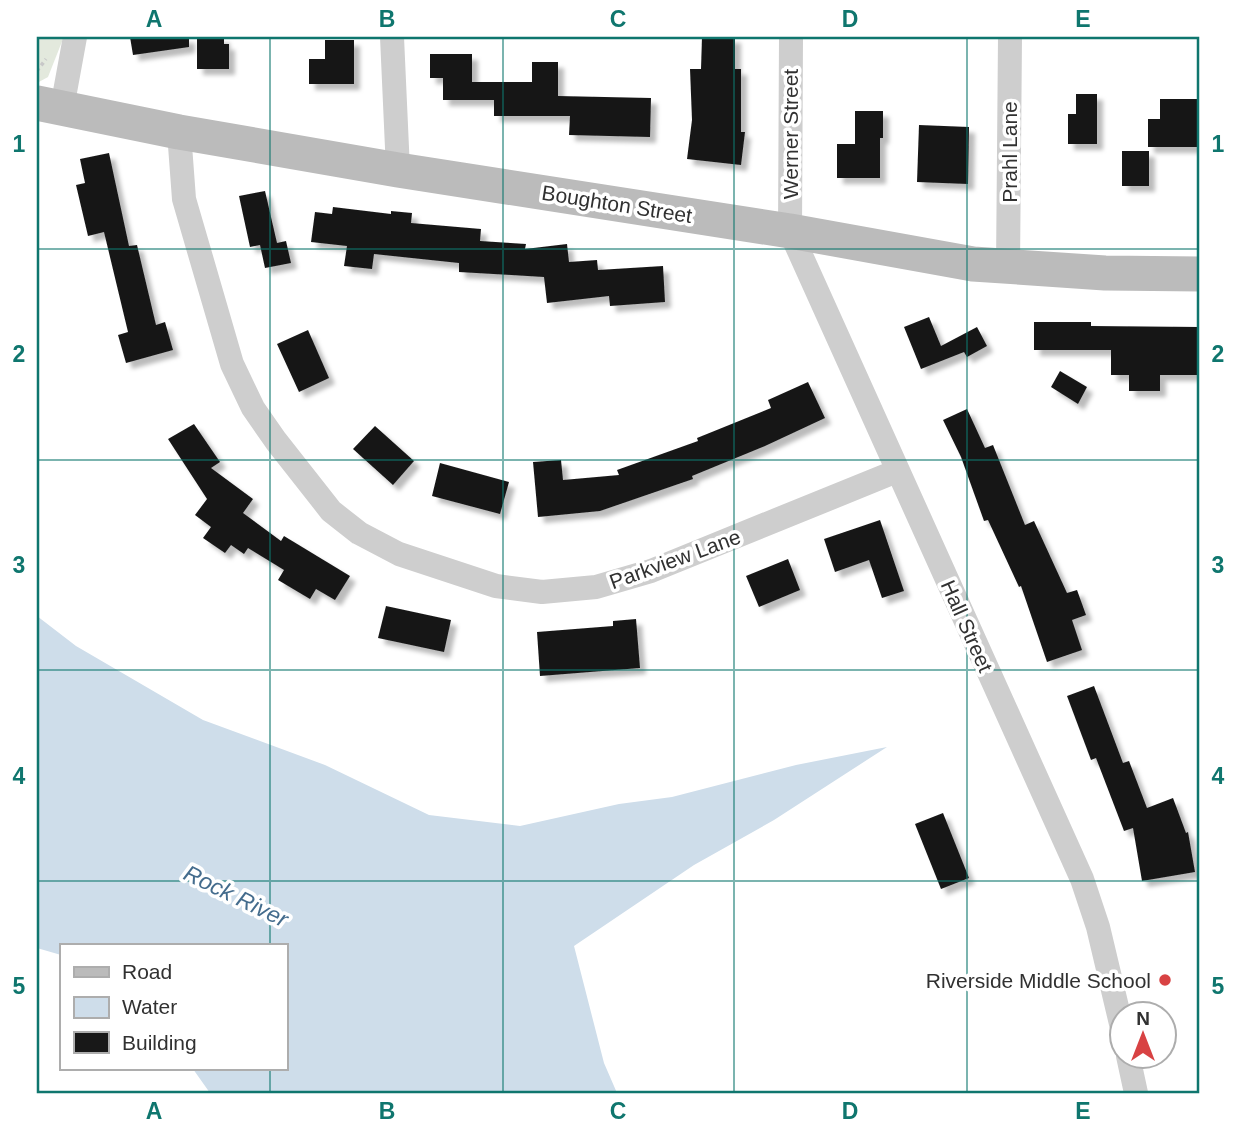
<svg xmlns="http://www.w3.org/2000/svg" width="1237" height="1130" viewBox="0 0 1237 1130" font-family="Helvetica,sans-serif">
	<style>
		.green { fill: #e3e9dd }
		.water { fill: #ceddea }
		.building { fill: #181818; filter: url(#shadow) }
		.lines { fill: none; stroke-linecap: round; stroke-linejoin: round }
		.path { stroke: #c8c8c8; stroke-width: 3.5; stroke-dasharray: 3.5 3.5; stroke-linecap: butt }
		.street { stroke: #cecece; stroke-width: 24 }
		.secondary { stroke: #bbb; stroke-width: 35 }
		.grid { fill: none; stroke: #0f766e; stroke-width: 2; stroke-opacity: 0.55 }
		.poi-dot { fill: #d84243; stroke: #fff; stroke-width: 2.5 }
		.labels { text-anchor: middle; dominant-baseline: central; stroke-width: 7; stroke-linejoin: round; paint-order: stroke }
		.street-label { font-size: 21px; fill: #313131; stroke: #fff }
		.poi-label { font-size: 21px; fill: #313131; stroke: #fff; text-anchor: end }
		.water-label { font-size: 23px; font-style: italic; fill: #446c8d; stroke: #fff }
		.neatline { fill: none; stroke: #0f766e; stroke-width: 2.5 }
		.grid-label { font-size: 23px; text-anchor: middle; font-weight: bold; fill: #0f766e }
	</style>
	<defs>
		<filter id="shadow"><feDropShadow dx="6" dy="6" stdDeviation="2" flood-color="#0004"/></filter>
	</defs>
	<rect width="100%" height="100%" fill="#fff"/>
	<path class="green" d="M37 37H63V39L48 77 37 83Z"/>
	<path class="water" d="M37 616 76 646 203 720 325 765 429 815 520 826 619 804 672 797 796 765 887 747 774 820 694 865 574 946 604 1063 617 1093H210L193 1069H285V946H61V955L37 948Z"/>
	<path class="building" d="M130 37H189V47L133 55Z
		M197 37H224V44H229V69H197Z
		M702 37H735V69H741V132H745L741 165 687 159 692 120 690 69H701Z
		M325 40H354V84H309V59H325Z
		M430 54H472V82H532V62H558V96L651 98 650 137 569 135 570 116H494V100H443V78H430Z
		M1076 94H1097V144H1068V114H1076Z
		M1160 99H1200V147H1148V119H1160Z
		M855 111H883V138H880V178H837V144H855Z
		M919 125 969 127 968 184 917 182Z
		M1122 151H1149V186H1122Z
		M109 153 129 246 137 245 156 325 165 322 173 350 126 363 118 335 128 332 104 232 88 236 76 185 85 183 80 159Z
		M265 191 277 243 286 241 291 263 265 268 260 245 250 247 239 196Z
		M333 207 391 214V211L412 213 411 223 481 229 480 241 526 244 525 249 567 244 569 262 597 260 598 270 663 266 665 302 610 306 609 296 547 303 544 277 459 272V263L374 254 372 269 344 266 347 246 311 242 315 212 332 214Z
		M929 317 941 346 977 327 987 346 967 357 964 352 921 369 904 327Z
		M1034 322H1091V326L1200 327V375H1160V391H1129V375H1111V350H1034Z
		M308 330 329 378 299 392 277 344Z
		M1060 371 1087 387 1078 404 1051 387Z
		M808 382 825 418 765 446 692 476 693 479 600 511 538 517 533 462 561 460 563 480 619 475 617 470 698 441 697 438 771 408 768 400Z
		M967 409 985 448 993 445 1025 525 1034 521 1067 593 1077 590 1086 615 1072 620 1082 650 1047 662 1021 586 1019 587 988 520 984 521 961 457 943 420Z
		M194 424 220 462 211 468 253 499 243 513 281 541 284 536 350 576 335 600 316 589 310 599 278 580 284 570 248 548 244 554 231 545 225 553 203 538 211 527 195 515 207 499 168 439Z
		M375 426 414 461 393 485 353 449Z
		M440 463 509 482 500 514 432 496Z
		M880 520 904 591 882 598 869 560 835 572 824 539Z
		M788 559 800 590 759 607 746 576Z
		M386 606 451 620 444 652 378 638Z
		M636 619 640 668 540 676 537 632 613 626V621Z
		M1094 686 1123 763 1129 761 1147 808 1173 798 1186 833 1188 832 1195 872 1142 881 1133 828 1124 831 1096 758 1091 760 1067 696Z
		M943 813 969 878 941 889 915 824Z"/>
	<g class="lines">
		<path class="path" d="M37 71 46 59"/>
		<path class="street" d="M392 37 398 170
			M791 37 790 231 1082 879 1098 927 1122 1028
			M62 108 75 37
			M179 132 184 199 232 364 253 408 276 441 331 511 359 533 399 554 496 586 542 592 596 587 651 571 897 471
			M1008 268 1010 37
			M1128 1056 1136 1093"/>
		<path class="secondary" d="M37 103 179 132 398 170 790 231 973 264 1105 273 1200 274"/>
	</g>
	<path class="grid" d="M270 37V946M503 37V1093M734 37V1093M967 37V1093M37 249H1200M37 460H1200M37 670H1200M37 881H1200M270 1069V1093"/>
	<circle class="poi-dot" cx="1165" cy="980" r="7"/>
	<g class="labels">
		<g class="street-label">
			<text transform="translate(790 134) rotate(-90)">Werner Street</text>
			<text transform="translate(1009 152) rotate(-90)">Prahl Lane</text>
			<text transform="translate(617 204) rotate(9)">Boughton Street</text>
			<text transform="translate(675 559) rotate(-20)">Parkview Lane</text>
			<text transform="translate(967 626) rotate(66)">Hall Street</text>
		</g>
		<g class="poi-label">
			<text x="1151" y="980">Riverside Middle School</text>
		</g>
		<g class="water-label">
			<text transform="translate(236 896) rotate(26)">Rock River</text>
		</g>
	</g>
	<rect width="1237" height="1130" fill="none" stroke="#ffffff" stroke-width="77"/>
	<rect x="60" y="944" width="228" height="126" fill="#ffffff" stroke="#adadad" stroke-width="2"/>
	<rect x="74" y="967" width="35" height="10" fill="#bbbbbb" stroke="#adadad" stroke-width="2"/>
	<text x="122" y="979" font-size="21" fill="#313131">Road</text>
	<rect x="74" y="997" width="35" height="21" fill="#ceddea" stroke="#adadad" stroke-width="2"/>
	<text x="122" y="1014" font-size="21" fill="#313131">Water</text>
	<rect x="74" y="1032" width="35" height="21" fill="#181818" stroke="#adadad" stroke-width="2"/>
	<text x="122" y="1050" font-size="21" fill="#313131">Building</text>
	<g transform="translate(1143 1035)"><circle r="33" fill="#ffffff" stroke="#adadad" stroke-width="2"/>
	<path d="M0-5L12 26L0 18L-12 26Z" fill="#d84243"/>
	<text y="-10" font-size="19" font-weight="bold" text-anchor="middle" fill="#313131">N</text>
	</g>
	<rect x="38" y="38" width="1160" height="1054" class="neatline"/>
	<g class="grid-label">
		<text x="154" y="27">A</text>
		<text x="387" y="27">B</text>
		<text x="618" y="27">C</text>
		<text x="850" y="27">D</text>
		<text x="1083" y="27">E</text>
		<text x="19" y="152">1</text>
		<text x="1218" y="152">1</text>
		<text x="19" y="362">2</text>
		<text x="1218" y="362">2</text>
		<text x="19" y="573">3</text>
		<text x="1218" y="573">3</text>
		<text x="19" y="784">4</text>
		<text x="1218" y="784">4</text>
		<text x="19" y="994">5</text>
		<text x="1218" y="994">5</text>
		<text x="154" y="1119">A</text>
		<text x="387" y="1119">B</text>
		<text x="618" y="1119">C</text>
		<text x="850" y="1119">D</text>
		<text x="1083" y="1119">E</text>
	</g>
</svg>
